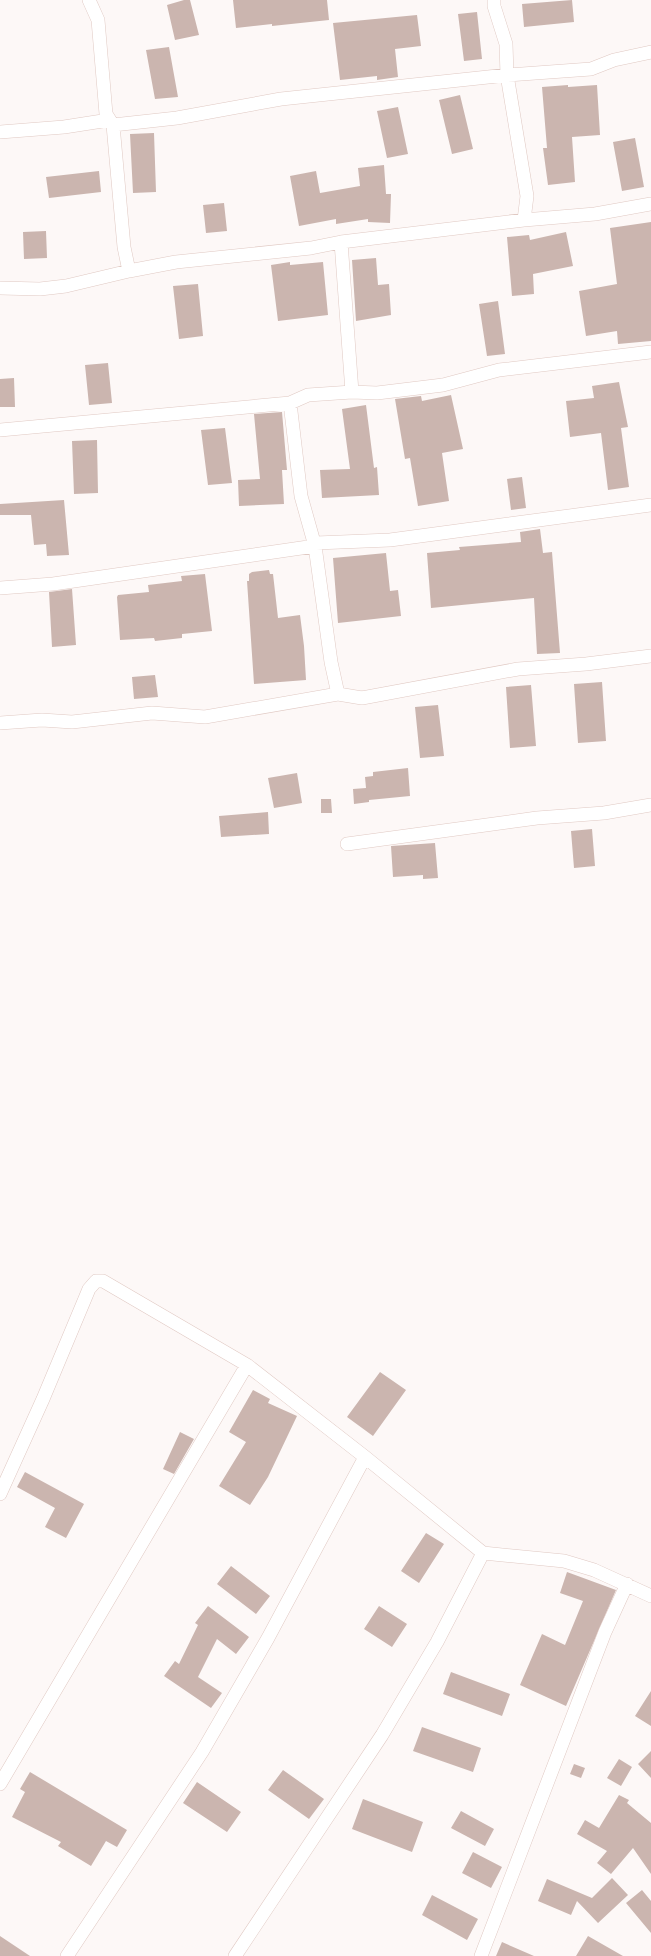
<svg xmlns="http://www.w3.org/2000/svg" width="651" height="1956" viewBox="0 0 651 1956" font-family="Cabin,sans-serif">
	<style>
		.building { fill: #cbb5af }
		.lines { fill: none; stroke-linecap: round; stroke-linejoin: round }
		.street-casing { stroke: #e0c9c3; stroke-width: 14 }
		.street { stroke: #fff; stroke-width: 13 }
	</style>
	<rect width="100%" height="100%" fill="#fdf8f7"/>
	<path class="building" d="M184 0H190L199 35 175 40 167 5Z
		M233 0H327L329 20 272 26V24L236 28Z
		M572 0 574 22 524 27 522 4Z
		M477 12 482 59 464 61 458 14Z
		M417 15 421 46 395 49 398 77 377 80V76L340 80 333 23Z
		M169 47 178 97 155 99 146 50Z
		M568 85V87L597 85 600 135 572 137 575 182 548 185 543 148H547L542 87Z
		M460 95 473 149 452 154 439 100Z
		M398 107 408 154 387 158 377 111Z
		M154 133 156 192 133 193 130 134Z
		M635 138 644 187 622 191 613 142Z
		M384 165 386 194H391L390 223 368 222V219L336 224V219L299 226 290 176 316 171 320 193 360 186 358 168Z
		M99 171 101 192 49 198 46 177Z
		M224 203 227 231 206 233 203 205Z
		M651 222V341L618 344 617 331 586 336 579 291 617 284 610 228Z
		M46 231 47 258 24 259 23 232Z
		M566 232 573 266 533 274 534 294 512 296 507 237 529 235 530 240Z
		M376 258 378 285 389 284 391 315 356 321 352 260Z
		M290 262V265L323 262 328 315 278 321 271 265Z
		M198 284 203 336 179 339 173 286Z
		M498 301 505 354 487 356 479 304Z
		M108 363 112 403 89 405 85 365Z
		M14 378 15 407H0V379Z
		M619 382 628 427 621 428 629 487 608 490 601 433 570 437 566 401 594 398 592 386Z
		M451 395 463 449 442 453 449 501 418 506 410 458 405 459 395 399 421 396 422 401Z
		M366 405 374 468 377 467 379 495 322 498 320 470 350 469 342 409Z
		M282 412 287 470H282L284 504 239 506 238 480 260 479 254 414Z
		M225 428 232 483 208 485 201 430Z
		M97 440 98 493 74 494 72 441Z
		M522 477 526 508 511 510 507 479Z
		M64 500 69 555 47 556 46 544 34 545 31 515H0V504Z
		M540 529 543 553 552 552 560 653 537 654 534 598 431 608 427 553 460 550 459 547 521 542 520 532Z
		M386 553 390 591 398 590 401 616 338 623 333 558Z
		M269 570 270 574H273L278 618 300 615 304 646 306 680 254 684 247 581H249V574L252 572Z
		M205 574 212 631 182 634V638L155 641 154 638 120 640 117 597 118 595 149 592 148 585 182 581 181 576Z
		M72 589 76 645 52 647 49 592Z
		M155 675 158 697 134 699 132 677Z
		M602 682 606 741 578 743 574 684Z
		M531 685 536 746 510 748 506 687Z
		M438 705 444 756 420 758 415 707Z
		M408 768 410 796 369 800V802L354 804 353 789 366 788 365 777 373 776V772Z
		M297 773 302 803 274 808 268 778Z
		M321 799H331L332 813H321Z
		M268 812 269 834 221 837 219 816Z
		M592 829 595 866 574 868 571 831Z
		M435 843 438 878 423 879V875L393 877 391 846Z
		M380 1372 406 1390 373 1436 347 1417Z
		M253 1390 270 1399 268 1403 297 1416 268 1477 250 1505 219 1486 246 1442 229 1432Z
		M180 1432 194 1439 174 1474 163 1469Z
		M25 1472 84 1504 66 1538 45 1527 55 1508 17 1487Z
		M426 1533 444 1544 419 1583 401 1571Z
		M231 1566 270 1596 256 1614 217 1584Z
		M567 1572 616 1590 566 1706 520 1685 542 1634 565 1645 583 1601 560 1593Z
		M208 1606 249 1637 236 1654 217 1639 198 1677 222 1693 211 1708 164 1676 175 1661 179 1664 198 1625 195 1623Z
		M379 1606 407 1624 392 1647 364 1629Z
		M451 1672 510 1694 502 1716 443 1694Z
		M651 1691V1726L635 1716Z
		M422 1727 481 1748 473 1772 413 1751Z
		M651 1751V1778L638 1764Z
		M619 1759 632 1767 621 1786 607 1778Z
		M574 1764 585 1768 581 1778 570 1774Z
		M283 1770 324 1799 309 1819 268 1790Z
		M30 1772 127 1830 117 1847 106 1841 91 1866 58 1846 61 1842 12 1817 25 1792 20 1789Z
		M197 1782 241 1812 227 1832 183 1803Z
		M619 1795 629 1800 627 1803 651 1823V1874L633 1848 611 1874 597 1863 607 1851 577 1834 585 1820 599 1828Z
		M363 1799 423 1822 412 1852 352 1829Z
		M461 1811 494 1829 485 1846 451 1828Z
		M473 1852 502 1867 491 1888 462 1873Z
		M612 1878 628 1895 598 1923 577 1901 571 1915 538 1901 547 1879 592 1898Z
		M642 1890 651 1901V1933L626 1903Z
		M432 1895 478 1919 467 1940 422 1915Z
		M0 1936 30 1956H0Z
		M588 1936 623 1956H576Z
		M502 1942 534 1956H496Z"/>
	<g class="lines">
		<defs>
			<path id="street" d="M89 0 98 20 106 114 113 125 177 118 281 99 507 75 591 69 614 60 651 52
				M494 0V6L506 44 507 75 527 196 524 220
				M113 125 124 247 129 271 176 262 311 248 341 242 524 220 595 214 651 204
				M0 132 64 127 109 120
				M341 242 352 392
				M0 288 40 289 66 286 129 271
				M0 430 290 403 308 395 352 392 377 393 443 385 499 370 651 352
				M316 543 390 540 651 505
				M0 588 53 584 315 546 301 496 290 403
				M338 694 362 698 518 669 586 664 651 656
				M0 723 42 720 72 722 152 713 205 717 338 694 331 662 315 546
				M347 844 537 818 604 813 651 805
				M0 1494 43 1399 89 1289 96 1281H103L247 1365 365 1457 483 1553 437 1642 382 1735 235 1956
				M483 1553 564 1561 594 1570 651 1596
				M0 1784 247 1365
				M67 1956 202 1752 268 1638 365 1457
				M481 1956 605 1632 627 1584"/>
		</defs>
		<use href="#street" class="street-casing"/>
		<use href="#street" class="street"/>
	</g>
</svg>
